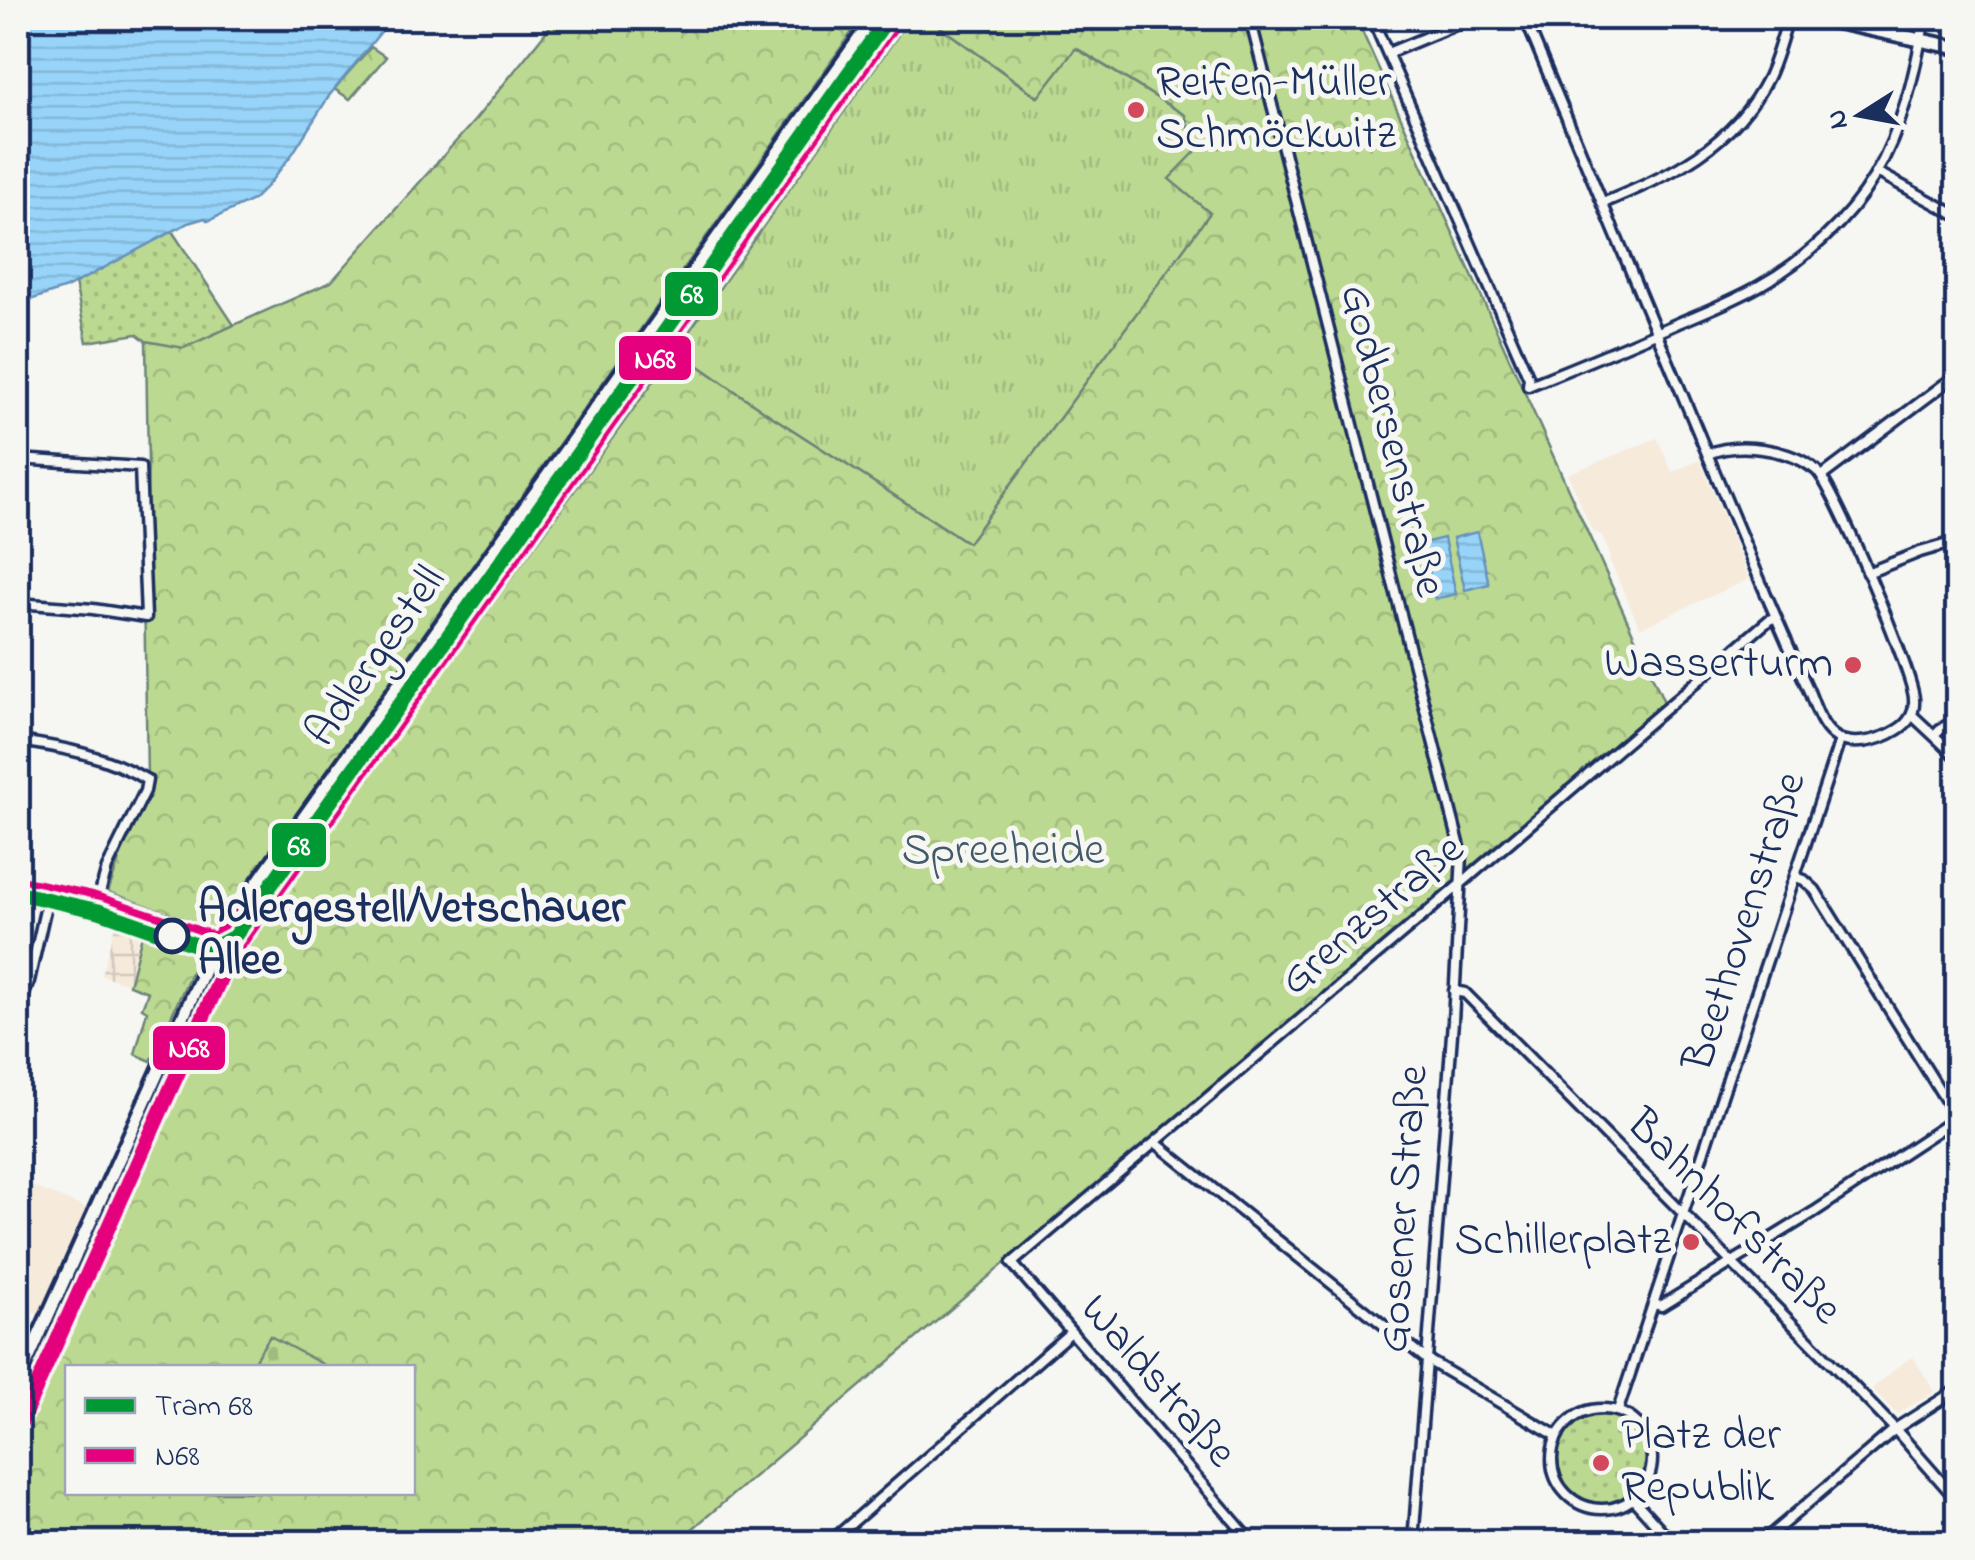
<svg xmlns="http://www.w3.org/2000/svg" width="1975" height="1560" viewBox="0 0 1975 1560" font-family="'Indie Flower',sans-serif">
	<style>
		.built { fill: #f6eadb }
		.industrial { fill: url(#industrial-grid) }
		.grass { fill: url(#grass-tufts); stroke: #6c8478; stroke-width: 2.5 }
		.forest { fill: url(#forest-crowns); stroke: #6c8478; stroke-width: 2.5; fill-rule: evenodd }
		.cemetery { fill: url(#cemetery-stones); stroke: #6c8478; stroke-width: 2.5 }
		.park { fill: url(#park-dots); stroke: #6c8478; stroke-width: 2.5 }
		.water { fill: url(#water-rules); stroke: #6692bb; stroke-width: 2.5 }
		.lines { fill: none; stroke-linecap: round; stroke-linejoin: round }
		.minor-casing { stroke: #1b2f5e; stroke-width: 15 }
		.tertiary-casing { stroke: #1b2f5e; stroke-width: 18 }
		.secondary-casing { stroke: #1b2f5e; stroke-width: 19 }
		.minor { stroke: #f6f6f2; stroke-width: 8 }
		.tertiary { stroke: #f6f6f2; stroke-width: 10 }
		.secondary { stroke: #f6f6f2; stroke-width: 11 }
		.bus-1-casing { stroke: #f6f6f2; stroke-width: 22 }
		.bus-1 { stroke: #e5007d; stroke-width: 15 }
		.tram-1-casing { stroke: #f6f6f2; stroke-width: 22 }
		.tram-1 { stroke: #093; stroke-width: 15 }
		.poi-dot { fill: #d1495b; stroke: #f6f6f2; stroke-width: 4 }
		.stop-dot { fill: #f6f6f2; stroke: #1b2f5e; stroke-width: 5 }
		.labels { text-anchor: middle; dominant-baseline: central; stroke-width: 10; stroke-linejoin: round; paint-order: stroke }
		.poi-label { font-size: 45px; fill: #1b2f5e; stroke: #f6f6f2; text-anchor: start }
		.street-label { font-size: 45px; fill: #1b2f5e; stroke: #f6f6f2 }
		.park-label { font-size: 45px; fill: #435a6b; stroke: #f6f6f2 }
		.stop-label { font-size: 45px; font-weight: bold; fill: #1b2f5e; stroke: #f6f6f2; text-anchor: start }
		.line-badge { stroke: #f6f6f2; stroke-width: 4 }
		.badge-label { font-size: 28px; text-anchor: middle; font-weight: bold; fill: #fff }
	</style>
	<defs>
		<pattern id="industrial-grid" width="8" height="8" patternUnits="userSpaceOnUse" patternTransform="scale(2.5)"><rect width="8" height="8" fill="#f6eadb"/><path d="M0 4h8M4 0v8" fill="none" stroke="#d2c9be"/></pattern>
		<pattern id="grass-tufts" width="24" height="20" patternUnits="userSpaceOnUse" patternTransform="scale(2.5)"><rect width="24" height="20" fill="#bcd991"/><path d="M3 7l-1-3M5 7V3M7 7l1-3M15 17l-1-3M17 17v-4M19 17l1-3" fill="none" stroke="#a1bb7f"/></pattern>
		<pattern id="forest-crowns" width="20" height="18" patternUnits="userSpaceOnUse" patternTransform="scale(2.5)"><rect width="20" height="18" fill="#bcd991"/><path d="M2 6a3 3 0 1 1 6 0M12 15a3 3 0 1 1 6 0" fill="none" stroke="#a1bb7f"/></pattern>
		<pattern id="cemetery-stones" width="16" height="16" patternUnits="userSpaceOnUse" patternTransform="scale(2.5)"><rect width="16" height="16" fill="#bcd991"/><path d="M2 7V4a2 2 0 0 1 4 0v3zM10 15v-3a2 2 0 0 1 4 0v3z" fill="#a1bb7f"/></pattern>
		<pattern id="park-dots" width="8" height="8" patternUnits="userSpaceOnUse" patternTransform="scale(2.5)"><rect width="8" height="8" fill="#bcd991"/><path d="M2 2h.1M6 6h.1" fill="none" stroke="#a1bb7f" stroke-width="1.8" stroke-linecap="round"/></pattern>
		<pattern id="water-rules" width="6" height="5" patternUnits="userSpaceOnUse" patternTransform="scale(2.5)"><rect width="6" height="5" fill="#98d4f9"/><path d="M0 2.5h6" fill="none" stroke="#82b6d8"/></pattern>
	</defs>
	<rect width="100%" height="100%" fill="#f6f6f2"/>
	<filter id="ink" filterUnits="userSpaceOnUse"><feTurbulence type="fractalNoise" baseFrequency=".01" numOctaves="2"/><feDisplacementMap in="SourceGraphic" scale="20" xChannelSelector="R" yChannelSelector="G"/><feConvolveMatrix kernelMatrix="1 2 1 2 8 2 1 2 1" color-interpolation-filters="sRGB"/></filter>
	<g filter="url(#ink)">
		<path class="built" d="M1657 438 1672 472 1700 460 1749 579 1640 628 1609 559 1610 555 1602 535 1592 531 1568 474Z
			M27 1184 86 1208 39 1314 18 1304V1207Z
			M1913 1357 1935 1392 1897 1414 1872 1389 1901 1364Z"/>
		<path class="industrial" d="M115 926 140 935 128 984 101 975Z"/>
		<path class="grass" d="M910 18H928L1037 97 1075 48 1185 115 1211 212 968 543 768 414 676 350Z"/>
		<path class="forest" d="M557 18H862L214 929 108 892 147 779 144 583 148 465 146 341 184 347 331 282 475 120Z
			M928 18H1356L1664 702 677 1542H18V1447L237 958 676 350 768 414 968 543 1210 213 1169 179 1196 151 1185 115 1076 48 1038 97ZM68 1368H412V1492H68Z
			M371 47 386 57 350 99 334 89Z
			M142 935 199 955 151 1061 135 1054 147 1011 142 1008 148 992 129 985Z
			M90 1233 93 1240 82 1263 83 1274 18 1418V1393Z"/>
		<path class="cemetery" d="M270 1336 324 1365 323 1367H265L254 1361Z"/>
		<path class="park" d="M172 231 234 325 184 348 146 341 137 334 87 342 75 283Z
			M1557 1460a45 45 0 1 1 90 0a45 45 0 1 1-90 0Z"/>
		<path class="water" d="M18 18H392L329 96 293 153 268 185 253 200 208 221 205 218 188 223 66 288 18 304Z
			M1477 532 1489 584 1465 590 1453 538Z
			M1444 538 1456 594 1435 599 1423 543Z"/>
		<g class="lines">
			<defs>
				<path id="minor" d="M1250 18 1462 855 1453 1021 1413 1542
					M1372 18 1529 378 1528 386C1577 366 1627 346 1676 324 1704 312 1733 301 1759 286 1804 261 1848 221 1874 177 1903 128 1915 72 1925 18
					M1525 18C1603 204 1680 391 1759 578 1775 615 1791 652 1808 689 1814 703 1820 725 1833 735 1849 749 1881 740 1897 730 1909 723 1915 712 1914 699 1914 675 1833 484 1816 470 1790 449 1739 441 1708 454
					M1388 53 1472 18
					M1877 172 1958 216
					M1603 203C1671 175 1734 146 1768 77 1777 58 1782 37 1788 18
					M18 459 140 467 146 617 93 609 18 603
					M1822 476 1958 374
					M1867 573 1920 552 1958 541
					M1912 715 1958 758
					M1934 735 1940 729 1958 720
					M18 741C62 747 108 756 147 780L145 791 107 868 98 900
					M1796 877 1804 880 1815 890 1958 1120
					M1454 991 1465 993 1834 1366 1895 1429 1958 1501
					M18 1011 29 981 50 888
					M1156 1143 1426 1359 1557 1436
					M1654 1304 1661 1306 1814 1212 1958 1117
					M1552 1459a50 50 0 1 1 100 0a50 50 0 1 1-100 0Z
					M1618 1410 1840 740
					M1633 1499 1672 1542
					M830 1542 1071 1332
					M1252 1542 1012 1263 1443 899 1769 620 1776 617
					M1762 1542 1895 1429 1958 1389"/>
				<path id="tertiary" d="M18 883 91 898 195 934 238 945"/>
				<path id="secondary" d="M1818 18 1958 48
					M18 1382 220 935 874 18
					M18 1428 231 955 897 18"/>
			</defs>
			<use href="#minor" class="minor-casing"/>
			<use href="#tertiary" class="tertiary-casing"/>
			<use href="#secondary" class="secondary-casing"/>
			<use href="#minor" class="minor"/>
			<use href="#tertiary" class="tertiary"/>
			<use href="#secondary" class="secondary"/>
			<defs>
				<path id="bus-1" d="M18 883 91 898 217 940 243 902
					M18 1428 231 955 897 18"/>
			</defs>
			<use href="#bus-1" class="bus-1-casing"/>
			<use href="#bus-1" class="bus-1"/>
			<defs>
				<path id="tram-1" d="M18 893 99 911 199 946H217L234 937 888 18"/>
			</defs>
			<use href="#tram-1" class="tram-1-casing"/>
			<use href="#tram-1" class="tram-1"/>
		</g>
	</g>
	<g class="poi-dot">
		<circle cx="1136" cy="110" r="10"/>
		<circle cx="1853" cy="665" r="10"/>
		<circle cx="1691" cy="1242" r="10"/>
		<circle cx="1601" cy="1463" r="10"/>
	</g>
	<circle class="stop-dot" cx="172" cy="936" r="16"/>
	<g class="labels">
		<g class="poi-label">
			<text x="1156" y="84">Reifen-Müller<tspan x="1156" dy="52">Schmöckwitz</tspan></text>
			<text x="1833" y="665" text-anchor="end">Wasserturm</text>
			<text x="1671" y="1242" text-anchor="end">Schillerplatz</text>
			<text x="1621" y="1437">Platz der<tspan x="1621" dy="52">Republik</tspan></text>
		</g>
		<g class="street-label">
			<text transform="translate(1391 441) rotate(76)">Godbersenstraße</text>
			<text transform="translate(377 657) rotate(-55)">Adlergestell</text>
			<text transform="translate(1373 916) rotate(-40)">Grenzstraße</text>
			<text transform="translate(1746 922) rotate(-72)">Beethovenstraße</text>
			<text transform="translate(1405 1209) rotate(-86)">Gosener Straße</text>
			<text transform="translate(1733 1218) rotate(45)">Bahnhofstraße</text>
			<text transform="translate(1157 1382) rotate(49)">Waldstraße</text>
		</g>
		<g class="park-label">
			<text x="1003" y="852">Spreeheide</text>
		</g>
		<g class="stop-label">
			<text x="198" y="910">Adlergestell/Vetschauer<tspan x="198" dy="52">Allee</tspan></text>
		</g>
	</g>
	<g class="line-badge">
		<rect x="663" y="270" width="57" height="48" rx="10" fill="#093"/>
		<rect x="617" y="334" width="76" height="48" rx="10" fill="#e5007d"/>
		<rect x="270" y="821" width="58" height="48" rx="10" fill="#093"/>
		<rect x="151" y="1024" width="76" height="48" rx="10" fill="#e5007d"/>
	</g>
	<g class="badge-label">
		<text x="692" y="303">68</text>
		<text x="655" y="368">N68</text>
		<text x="299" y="855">68</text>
		<text x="189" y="1057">N68</text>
	</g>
	<rect width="1975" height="1560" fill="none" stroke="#f6f6f2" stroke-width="60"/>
	<rect x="30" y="30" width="1915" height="1500" fill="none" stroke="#1b2f5e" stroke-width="4" filter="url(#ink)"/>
	<rect x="65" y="1365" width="350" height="130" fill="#f6f6f2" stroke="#9ea6b7" stroke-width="2.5"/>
	<rect x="85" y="1398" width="50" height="15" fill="#009933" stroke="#9ea6b7" stroke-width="2.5"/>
	<text x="155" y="1415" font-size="30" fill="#1b2f5e">Tram 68</text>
	<rect x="85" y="1448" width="50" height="15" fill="#e5007d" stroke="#9ea6b7" stroke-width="2.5"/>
	<text x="155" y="1465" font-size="30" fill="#1b2f5e">N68</text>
	<g transform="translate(1860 115) rotate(259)" stroke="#f6f6f2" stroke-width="8" paint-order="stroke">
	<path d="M0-8L18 38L0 25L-18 38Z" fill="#1b2f5e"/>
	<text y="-15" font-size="28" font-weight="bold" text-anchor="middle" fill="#1b2f5e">N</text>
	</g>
</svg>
